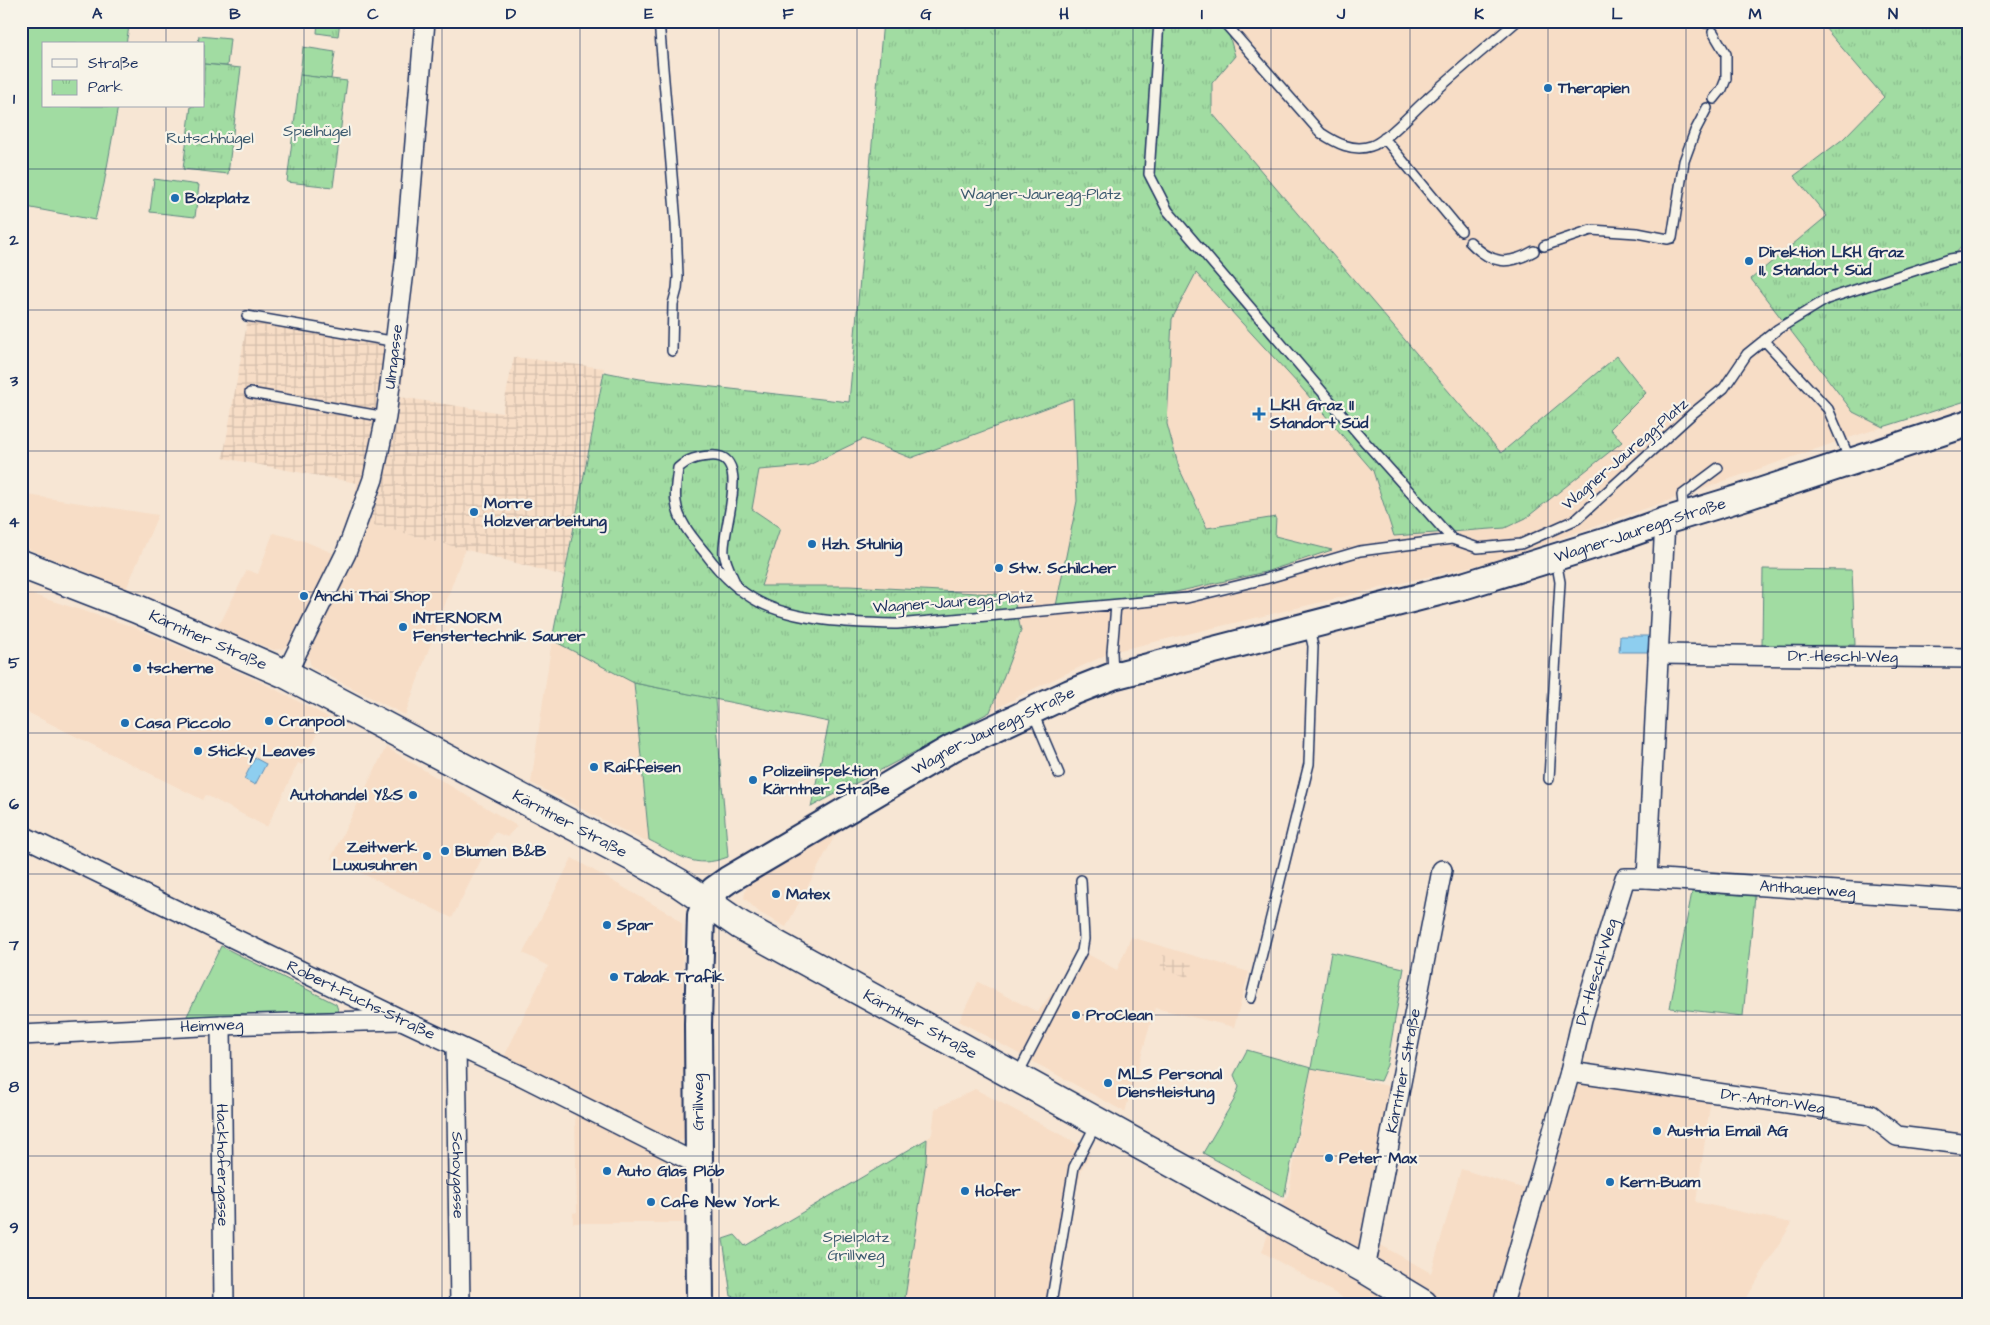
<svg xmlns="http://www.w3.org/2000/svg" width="1990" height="1325" viewBox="0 0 1990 1325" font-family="'Architects Daughter',sans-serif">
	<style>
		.built { fill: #f7ddc6 }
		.industrial { fill: url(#industrial-grid) }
		.green { fill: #a1dca2; stroke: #5e8680 }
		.park { fill: url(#park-tufts); stroke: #5e8680 }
		.water { fill: #8eceef; stroke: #608eb5 }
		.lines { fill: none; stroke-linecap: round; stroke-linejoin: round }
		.service-casing { stroke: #1b2f5e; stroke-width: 12 }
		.minor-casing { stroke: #1b2f5e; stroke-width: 22 }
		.secondary-casing { stroke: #1b2f5e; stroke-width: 30 }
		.primary-casing { stroke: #1b2f5e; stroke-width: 31 }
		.service { stroke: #f7f3e8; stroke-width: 9 }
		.minor { stroke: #f7f3e8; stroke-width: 19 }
		.secondary { stroke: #f7f3e8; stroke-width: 26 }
		.primary { stroke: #f7f3e8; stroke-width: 28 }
		.grid { fill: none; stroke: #1b2f5e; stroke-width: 1; stroke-opacity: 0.55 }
		.poi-dot { fill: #1f6fb2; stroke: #f7f3e8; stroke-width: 2 }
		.labels { text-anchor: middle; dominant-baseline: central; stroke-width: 4.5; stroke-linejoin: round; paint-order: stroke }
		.poi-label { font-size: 16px; font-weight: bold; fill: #1b2f5e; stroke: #f7f3e8; text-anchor: start }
		.park-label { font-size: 16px; fill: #3c5a6f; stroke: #f7f3e8 }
		.street-label { font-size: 16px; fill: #1b2f5e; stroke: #f7f3e8 }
		.neatline { fill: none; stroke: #1b2f5e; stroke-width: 2 }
		.grid-label { font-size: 16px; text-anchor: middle; font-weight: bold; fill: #1b2f5e }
	</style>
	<defs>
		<pattern id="industrial-grid" width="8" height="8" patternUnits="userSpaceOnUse" patternTransform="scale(1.25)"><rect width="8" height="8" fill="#f7ddc6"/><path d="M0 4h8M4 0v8" fill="none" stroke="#d3beac"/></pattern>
		<pattern id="park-tufts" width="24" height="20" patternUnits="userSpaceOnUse" patternTransform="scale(1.25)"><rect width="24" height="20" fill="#a1dca2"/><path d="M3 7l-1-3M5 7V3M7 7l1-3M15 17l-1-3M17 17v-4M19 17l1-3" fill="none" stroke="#8abd8e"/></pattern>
	</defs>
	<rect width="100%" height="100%" fill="#f7e6d4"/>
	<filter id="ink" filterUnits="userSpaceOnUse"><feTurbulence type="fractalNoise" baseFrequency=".02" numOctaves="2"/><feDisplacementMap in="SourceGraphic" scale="10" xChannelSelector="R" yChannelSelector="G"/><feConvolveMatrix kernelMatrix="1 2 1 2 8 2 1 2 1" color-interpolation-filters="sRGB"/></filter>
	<g filter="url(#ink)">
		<path class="built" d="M883 21H1969V400L1842 440 1498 560 1112 652 1029 691 811 807 829 722 634 684 649 840 644 841 531 783 552 640 604 372 640 379 849 402Z
			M357 483 367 494 375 525 465 549 405 715 311 667 309 658 286 646 282 649 274 650 216 627 222 620 247 570 258 574 273 533 302 540 335 554 355 495Z
			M21 494 158 515 126 589 21 546Z
			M21 591 134 627 261 682 334 720 321 726 302 765 298 763 267 827 206 795 203 800 21 709Z
			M386 747 517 826 507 837 495 832 452 918 331 858Z
			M839 828 786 927 760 913 744 898 746 887 770 869Z
			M572 858 672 915 682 924 686 1138 681 1141 675 1143 629 1121 504 1057 548 966 523 953Z
			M1131 937 1249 972 1234 1027 1155 1008 1125 1112 959 1021 978 982 1038 1012 1082 951 1117 970Z
			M1311 1068 1401 1089 1379 1244 1431 1273 1461 1169 1535 1192 1570 1072 1712 1092 1696 1202 1792 1223 1743 1304H1354L1262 1252 1273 1219 1288 1196Z
			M975 1089 1071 1140 1090 1155 1082 1168 1071 1209 1055 1304H904L926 1162 927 1139 932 1134 935 1109Z
			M575 1111 680 1164 683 1171V1223H573V1213L577 1212Z"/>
		<path class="industrial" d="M248 318 407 349 400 397 502 413 514 357 604 368 564 576 374 525 367 494 357 483 223 458Z
			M1163 955 1192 964 1188 977 1160 969Z"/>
		<path class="green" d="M21 21H130L126 44H44V106H118L104 184 95 220 21 206Z
			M199 36 230 39 227 66 204 64V44H198Z
			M303 47 335 52 331 79 300 75Z
			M154 179 199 185 195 217 150 212Z
			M1763 569 1852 570 1855 645 1762 646Z
			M634 683 715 699 728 857C693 870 680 855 649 840Z
			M1692 892 1755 896 1743 1016 1670 1008Z
			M221 946 336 1004 338 1010 336 1014 185 1020Z
			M1331 952 1404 968 1387 1065 1380 1081 1311 1068 1284 1197 1203 1153 1234 1100 1239 1087 1234 1075 1247 1050 1311 1068Z"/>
		<path class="park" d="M318 21H340L338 36 317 33Z
			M883 21H1225L1235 56 1212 83V113L1501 453 1617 356 1646 393 1610 429 1622 442 1526 518 1505 528 1394 536 1373 471 1299 385 1196 273 1172 319 1167 424 1179 468 1207 528 1276 517 1275 536 1332 550 1265 572 1167 594 1056 606 1077 501 1073 398 911 458 863 439 807 466 759 470 752 509 780 528 761 586H849L1013 595 1021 631 990 712 811 807 829 722 634 683 552 640 604 372 640 379 849 402Z
			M1819 21H1969V239L1950 259 1969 265V400L1883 427 1853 412 1751 279 1827 216 1794 176 1843 139 1884 97Z
			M204 64 241 68 228 174 183 169 191 106H204Z
			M300 75 347 81 333 187 287 182Z
			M927 1139 926 1162 904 1304H774L731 1296 723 1239 735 1235 745 1246Z"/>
		<path class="water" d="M1620 636H1650V652H1619Z
			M255 758 266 764 255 785 244 779Z"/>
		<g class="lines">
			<defs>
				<path id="service" d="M659 21 676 223 678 277 677 289 673 304 672 351
					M1159 21 1149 174 1168 211 1366 443 1452 539
					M1223 21 1321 133C1336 143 1353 152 1371 146 1386 142 1414 110 1427 99 1456 72 1487 47 1517 21
					M1705 21 1706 23
					M1713 32 1726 54V79L1722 89 1714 99
					M1384 138 1461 231
					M1470 242C1491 264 1508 266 1534 251
					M1544 246 1591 230 1637 233 1668 239 1672 238 1684 161 1695 131 1707 108
					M247 316 397 342
					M1764 340 1828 409 1850 460
					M250 393 386 417
					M1684 512 1682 495 1718 468
					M738 589C733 577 726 565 724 553 721 531 754 452 710 456 697 457 688 459 678 468 677 479 674 491 676 502 678 522 694 539 706 554 720 573 738 591 759 602 797 622 855 623 897 624L1187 598 1265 579 1360 551 1452 539 1478 548 1521 544 1577 519 1692 414 1724 388 1747 354 1778 329 1827 299 1950 259 1969 256
					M1113 673 1112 652 1116 605
					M1033 713 1059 774
					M1549 779 1560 582 1556 560
					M1251 998 1309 764 1313 646 1309 628
					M1018 1074 1082 951 1084 939 1081 880
					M1051 1304 1074 1167 1096 1124"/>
				<g id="minor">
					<path id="s1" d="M1658 654 1969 658"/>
					<path id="s2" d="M286 674 346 553 373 479 386 417 405 263 425 21"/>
					<path id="s3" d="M21 835 402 1020 522 1076 699 1165"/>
					<path id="s4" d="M1647 878 1969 900"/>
					<path id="s5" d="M221 1025 224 1304"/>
					<path id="s6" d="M21 1035 221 1025 400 1020"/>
					<path id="s7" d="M456 1046 460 1304"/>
					<path id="s8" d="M1570 1072 1871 1115 1897 1136 1969 1145"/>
					<path id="s9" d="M1365 1269 1442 870"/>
					<path id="s10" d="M1503 1304 1570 1072 1582 1019 1625 878H1647L1665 521"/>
				</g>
				<g id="secondary">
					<path id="s11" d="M700 1304 698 1024 701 915 714 890 728 880 952 748 1070 693 1113 676 1466 585 1614 539 1665 521 1747 496 1969 423"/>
				</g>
				<g id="primary">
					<path id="s12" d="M21 564 137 609 286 674 633 857 679 883 740 925 1365 1269 1423 1304"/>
				</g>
			</defs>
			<use href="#service" class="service-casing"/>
			<use href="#minor" class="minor-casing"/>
			<use href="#secondary" class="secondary-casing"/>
			<use href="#primary" class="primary-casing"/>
			<use href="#service" class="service"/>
			<use href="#minor" class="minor"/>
			<use href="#secondary" class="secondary"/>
			<use href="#primary" class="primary"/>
		</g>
	</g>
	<path class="grid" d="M166 21V44M304 21V1304M442 21V1304M580 21V1304M719 21V1304M857 21V1304M995 21V1304M1133 21V1304M1271 21V1304M1410 21V1304M1548 21V1304M1686 21V1304M1824 21V1304M166 106V1304M21 169H1969M21 310H1969M21 451H1969M21 592H1969M21 733H1969M21 874H1969M21 1015H1969M21 1156H1969"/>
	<g class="poi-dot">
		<circle cx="1548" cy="88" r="5"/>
		<circle cx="175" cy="198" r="5"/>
		<circle cx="1749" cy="261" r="5"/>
		<path d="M1256.5 406.5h5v5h5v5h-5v5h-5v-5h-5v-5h5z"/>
		<circle cx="474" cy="512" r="5"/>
		<circle cx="812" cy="544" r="5"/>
		<circle cx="999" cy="568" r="5"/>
		<circle cx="304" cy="596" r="5"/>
		<circle cx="403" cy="627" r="5"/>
		<circle cx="137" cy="668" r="5"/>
		<circle cx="269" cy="721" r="5"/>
		<circle cx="125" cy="723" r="5"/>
		<circle cx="198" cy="751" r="5"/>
		<circle cx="594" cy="767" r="5"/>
		<circle cx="753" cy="780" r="5"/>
		<circle cx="413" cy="795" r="5"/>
		<circle cx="445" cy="851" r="5"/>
		<circle cx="427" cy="856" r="5"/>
		<circle cx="776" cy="894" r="5"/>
		<circle cx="607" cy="925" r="5"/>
		<circle cx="614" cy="977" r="5"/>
		<circle cx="1076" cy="1015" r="5"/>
		<circle cx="1108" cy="1083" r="5"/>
		<circle cx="1657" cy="1131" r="5"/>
		<circle cx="1329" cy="1158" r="5"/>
		<circle cx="607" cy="1171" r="5"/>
		<circle cx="1610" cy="1182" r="5"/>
		<circle cx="965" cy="1191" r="5"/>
		<circle cx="651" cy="1202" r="5"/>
	</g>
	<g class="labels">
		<g class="poi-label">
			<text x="1558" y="88">Therapien</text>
			<text x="185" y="198">Bolzplatz</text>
			<text x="1759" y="252">Direktion LKH Graz<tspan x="1759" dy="18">II, Standort Süd</tspan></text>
			<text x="1270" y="405">LKH Graz II<tspan x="1270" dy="18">Standort Süd</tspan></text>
			<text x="484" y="503">Morre<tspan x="484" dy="18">Holzverarbeitung</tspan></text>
			<text x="822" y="544">Hzh. Stulnig</text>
			<text x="1009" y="568">Stw. Schilcher</text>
			<text x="314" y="596">Anchi Thai Shop</text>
			<text x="413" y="618">INTERNORM<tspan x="413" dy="18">Fenstertechnik Saurer</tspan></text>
			<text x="147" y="668">tscherne</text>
			<text x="279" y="721">Cranpool</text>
			<text x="135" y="723">Casa Piccolo</text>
			<text x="208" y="751">Sticky Leaves</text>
			<text x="604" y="767">Raiffeisen</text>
			<text x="763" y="771">Polizeiinspektion<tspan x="763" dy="18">Kärntner Straße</tspan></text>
			<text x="403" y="795" text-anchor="end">Autohandel Y&amp;S</text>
			<text x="417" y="847" text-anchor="end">Zeitwerk<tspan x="417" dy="18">Luxusuhren</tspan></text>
			<text x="455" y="851">Blumen B&amp;B</text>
			<text x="786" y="894">Matex</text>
			<text x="617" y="925">Spar</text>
			<text x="624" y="977">Tabak Trafik</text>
			<text x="1086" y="1015">ProClean</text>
			<text x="1118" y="1074">MLS Personal<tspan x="1118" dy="18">Dienstleistung</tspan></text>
			<text x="1667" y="1131">Austria Email AG</text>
			<text x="1339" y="1158">Peter Max</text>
			<text x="617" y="1171">Auto Glas Plöb</text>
			<text x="1620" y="1182">Kern-Buam</text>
			<text x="975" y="1191">Hofer</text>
			<text x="661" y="1202">Cafe New York</text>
		</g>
		<g class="park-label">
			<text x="317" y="131">Spielhügel</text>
			<text x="210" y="138">Rutschhügel</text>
			<text x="1041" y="194">Wagner-Jauregg-Platz</text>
			<text x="856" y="1237">Spielplatz<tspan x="856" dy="18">Grillweg</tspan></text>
		</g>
		<g class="street-label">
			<text stroke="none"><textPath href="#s2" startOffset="338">Ulmgasse</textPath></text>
			<text transform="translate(1625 454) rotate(-41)">Wagner-Jauregg-Platz</text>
			<text stroke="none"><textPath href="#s11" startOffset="1418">Wagner-Jauregg-Straße</textPath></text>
			<text transform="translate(953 602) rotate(-4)">Wagner-Jauregg-Platz</text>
			<text stroke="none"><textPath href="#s12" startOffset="202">Kärntner Straße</textPath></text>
			<text stroke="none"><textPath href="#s1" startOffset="185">Dr.-Heschl-Weg</textPath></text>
			<text stroke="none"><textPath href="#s11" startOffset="739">Wagner-Jauregg-Straße</textPath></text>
			<text stroke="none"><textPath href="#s12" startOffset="608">Kärntner Straße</textPath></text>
			<text stroke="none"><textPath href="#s4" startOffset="161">Anthauerweg</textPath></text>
			<text stroke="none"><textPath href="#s10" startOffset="345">Dr.-Heschl-Weg</textPath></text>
			<text stroke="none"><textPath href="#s3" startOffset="378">Robert-Fuchs-Straße</textPath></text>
			<text stroke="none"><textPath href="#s12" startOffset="1012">Kärntner Straße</textPath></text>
			<text stroke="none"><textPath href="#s6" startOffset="191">Heimweg</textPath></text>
			<text stroke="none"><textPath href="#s9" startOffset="202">Kärntner Straße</textPath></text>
			<text stroke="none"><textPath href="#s8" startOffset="205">Dr.-Anton-Weg</textPath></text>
			<text transform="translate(698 1102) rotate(-90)">Grillweg</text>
			<text stroke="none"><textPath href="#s5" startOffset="140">Hackhofergasse</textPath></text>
			<text stroke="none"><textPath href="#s7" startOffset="129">Schoygasse</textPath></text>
		</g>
	</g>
	<rect width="1990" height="1325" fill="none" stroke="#f7f3e8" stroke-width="55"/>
	<rect x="42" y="42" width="162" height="65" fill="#f7f3e8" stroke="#9fa5b1"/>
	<rect x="52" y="59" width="25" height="8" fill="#f7f3e8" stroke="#9fa5b1"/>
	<text x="88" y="68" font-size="15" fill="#1b2f5e">Straße</text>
	<rect x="52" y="80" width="25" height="15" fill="url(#park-tufts)" stroke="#9fa5b1"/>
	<text x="88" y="92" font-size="15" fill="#1b2f5e">Park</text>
	<rect x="28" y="28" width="1934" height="1270" class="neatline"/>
	<g class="grid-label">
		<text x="97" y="19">A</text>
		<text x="235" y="19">B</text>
		<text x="373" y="19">C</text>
		<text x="511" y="19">D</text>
		<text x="649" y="19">E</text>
		<text x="788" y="19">F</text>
		<text x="926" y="19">G</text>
		<text x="1064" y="19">H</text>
		<text x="1202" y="19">I</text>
		<text x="1341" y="19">J</text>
		<text x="1479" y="19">K</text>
		<text x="1617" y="19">L</text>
		<text x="1755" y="19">M</text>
		<text x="1893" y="19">N</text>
		<text x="14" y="104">1</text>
		<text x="14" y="245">2</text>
		<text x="14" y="386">3</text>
		<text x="14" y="527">4</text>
		<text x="14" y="668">5</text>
		<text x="14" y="809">6</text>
		<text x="14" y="950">7</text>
		<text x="14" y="1092">8</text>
		<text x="14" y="1233">9</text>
	</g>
</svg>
